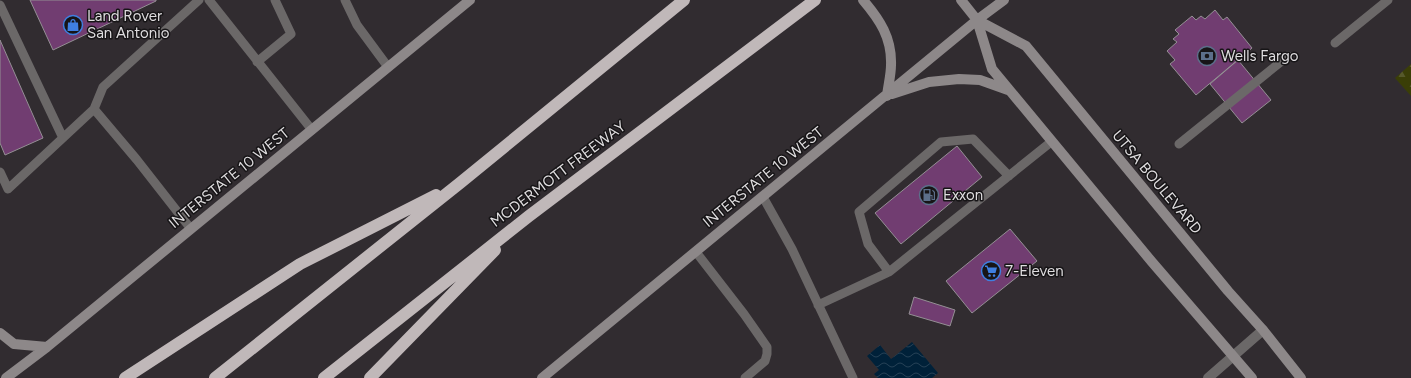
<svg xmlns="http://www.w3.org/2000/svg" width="1411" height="378" viewBox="0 0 1411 378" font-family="Figtree,sans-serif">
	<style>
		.forest { fill: url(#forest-firs) }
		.water { fill: url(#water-waves) }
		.building { fill: #713d71; stroke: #948f94 }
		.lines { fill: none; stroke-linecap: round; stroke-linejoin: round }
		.lane { stroke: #6b6868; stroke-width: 9 }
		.street { stroke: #6b6868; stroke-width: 10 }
		.secondary { stroke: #8d8889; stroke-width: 10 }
		.highway { stroke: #c0b8b9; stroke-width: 12 }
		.labels { text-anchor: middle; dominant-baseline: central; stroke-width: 3; stroke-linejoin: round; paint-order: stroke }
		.poi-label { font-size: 15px; fill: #dfdddf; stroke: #171517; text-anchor: start }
		.street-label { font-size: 15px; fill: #dfdddf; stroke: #171517 }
	</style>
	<defs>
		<pattern id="forest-firs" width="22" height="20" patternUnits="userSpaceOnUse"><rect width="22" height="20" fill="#3a3e07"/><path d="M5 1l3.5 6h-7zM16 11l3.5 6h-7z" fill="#56592b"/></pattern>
		<pattern id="water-waves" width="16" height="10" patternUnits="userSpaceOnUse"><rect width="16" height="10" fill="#002139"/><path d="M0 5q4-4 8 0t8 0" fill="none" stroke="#254155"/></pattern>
	</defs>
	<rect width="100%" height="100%" fill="#312c30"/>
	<path class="forest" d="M1411 64V96L1395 78Z"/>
	<path class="water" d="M912 342 938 373 932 378H878L874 374 879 370 867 356 880 345 891 359Z"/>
	<path class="building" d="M30 0H156V1L53 50Z
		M1215 10 1223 20 1227 17 1252 48 1196 95 1170 64 1175 60 1167 51 1177 42 1173 39 1179 34 1175 30 1192 16 1196 20 1201 16 1205 19Z
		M0 40 43 138 5 155 0 143Z
		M1238 60 1271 100 1242 123 1210 84Z
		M957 146 982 177 901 244 875 213Z
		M1010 229 1037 261 972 313 946 281Z
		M914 297 955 310 950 326 909 314Z"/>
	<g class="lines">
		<path class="lane" d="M209 0 312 130
			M345 0 357 25 388 67
			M0 5 63 138
			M1335 43 1388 0
			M257 62 291 34 275 0
			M94 109 137 160 191 229
			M1179 144 1288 56
			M0 172 8 189 94 109 103 87 199 0
			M763 197 792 249 853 378
			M696 252 744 314 767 347V354L765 361 745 378
			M889 272 868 244 859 212 941 142 973 139 1009 176
			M818 305 889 272 1051 142"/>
		<path class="street" d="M1208 378 1263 330"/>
		<path class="secondary" d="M863 0C880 20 892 38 891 65 891 75 888 86 887 96
			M961 0 977 20 992 69 1152 262 1252 378
			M977 20 1026 46 1228 291 1263 330 1301 378
			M892 94 929 82 959 79 980 80 1008 90
			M0 333 14 344 47 347
			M6 378 47 347 470 0
			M542 378 977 20 1004 0"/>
		<path class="highway" d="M125 378 300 264 436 195
			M215 378 460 183 684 0
			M324 378 529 216 815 0
			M370 378 495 250"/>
	</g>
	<defs>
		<symbol id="shop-ring" viewBox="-11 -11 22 22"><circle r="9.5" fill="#171517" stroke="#3f7fe0" stroke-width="1.5"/><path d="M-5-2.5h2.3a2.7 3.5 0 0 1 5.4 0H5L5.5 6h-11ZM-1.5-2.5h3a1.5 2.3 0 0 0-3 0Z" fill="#3f7fe0"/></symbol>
		<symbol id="bank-ring" viewBox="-11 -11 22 22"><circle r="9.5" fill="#171517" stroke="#5c6f8a" stroke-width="1.5"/><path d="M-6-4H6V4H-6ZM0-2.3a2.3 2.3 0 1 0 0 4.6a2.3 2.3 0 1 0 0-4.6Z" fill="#5c6f8a"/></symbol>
		<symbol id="fuel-ring" viewBox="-11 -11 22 22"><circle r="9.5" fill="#171517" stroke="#5c6f8a" stroke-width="1.5"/><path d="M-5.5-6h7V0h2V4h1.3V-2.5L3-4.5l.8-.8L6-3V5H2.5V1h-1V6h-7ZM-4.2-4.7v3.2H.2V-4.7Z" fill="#5c6f8a"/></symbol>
		<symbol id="supermarket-ring" viewBox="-11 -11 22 22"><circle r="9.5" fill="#171517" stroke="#3f7fe0" stroke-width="1.5"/><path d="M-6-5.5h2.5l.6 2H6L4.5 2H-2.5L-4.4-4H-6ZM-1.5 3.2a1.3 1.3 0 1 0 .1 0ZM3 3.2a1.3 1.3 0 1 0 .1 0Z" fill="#3f7fe0"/></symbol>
	</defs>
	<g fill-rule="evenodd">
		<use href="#shop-ring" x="62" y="14" width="22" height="22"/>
		<use href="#bank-ring" x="1196" y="45" width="22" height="22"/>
		<use href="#fuel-ring" x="918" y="184" width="22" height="22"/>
		<use href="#supermarket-ring" x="980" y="260" width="22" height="22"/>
	</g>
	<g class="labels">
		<g class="poi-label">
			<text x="87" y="16">Land Rover<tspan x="87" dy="17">San Antonio</tspan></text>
			<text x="1221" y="56">Wells Fargo</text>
			<text x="943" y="195">Exxon</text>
			<text x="1005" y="271">7-Eleven</text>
		</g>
		<g class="street-label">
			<text transform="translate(558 174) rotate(-37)">MCDERMOTT FREEWAY</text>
			<text transform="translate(763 177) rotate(-39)">INTERSTATE 10 WEST</text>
			<text transform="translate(229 178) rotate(-39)">INTERSTATE 10 WEST</text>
			<text transform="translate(1157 182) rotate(50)">UTSA BOULEVARD</text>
		</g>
	</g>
</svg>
